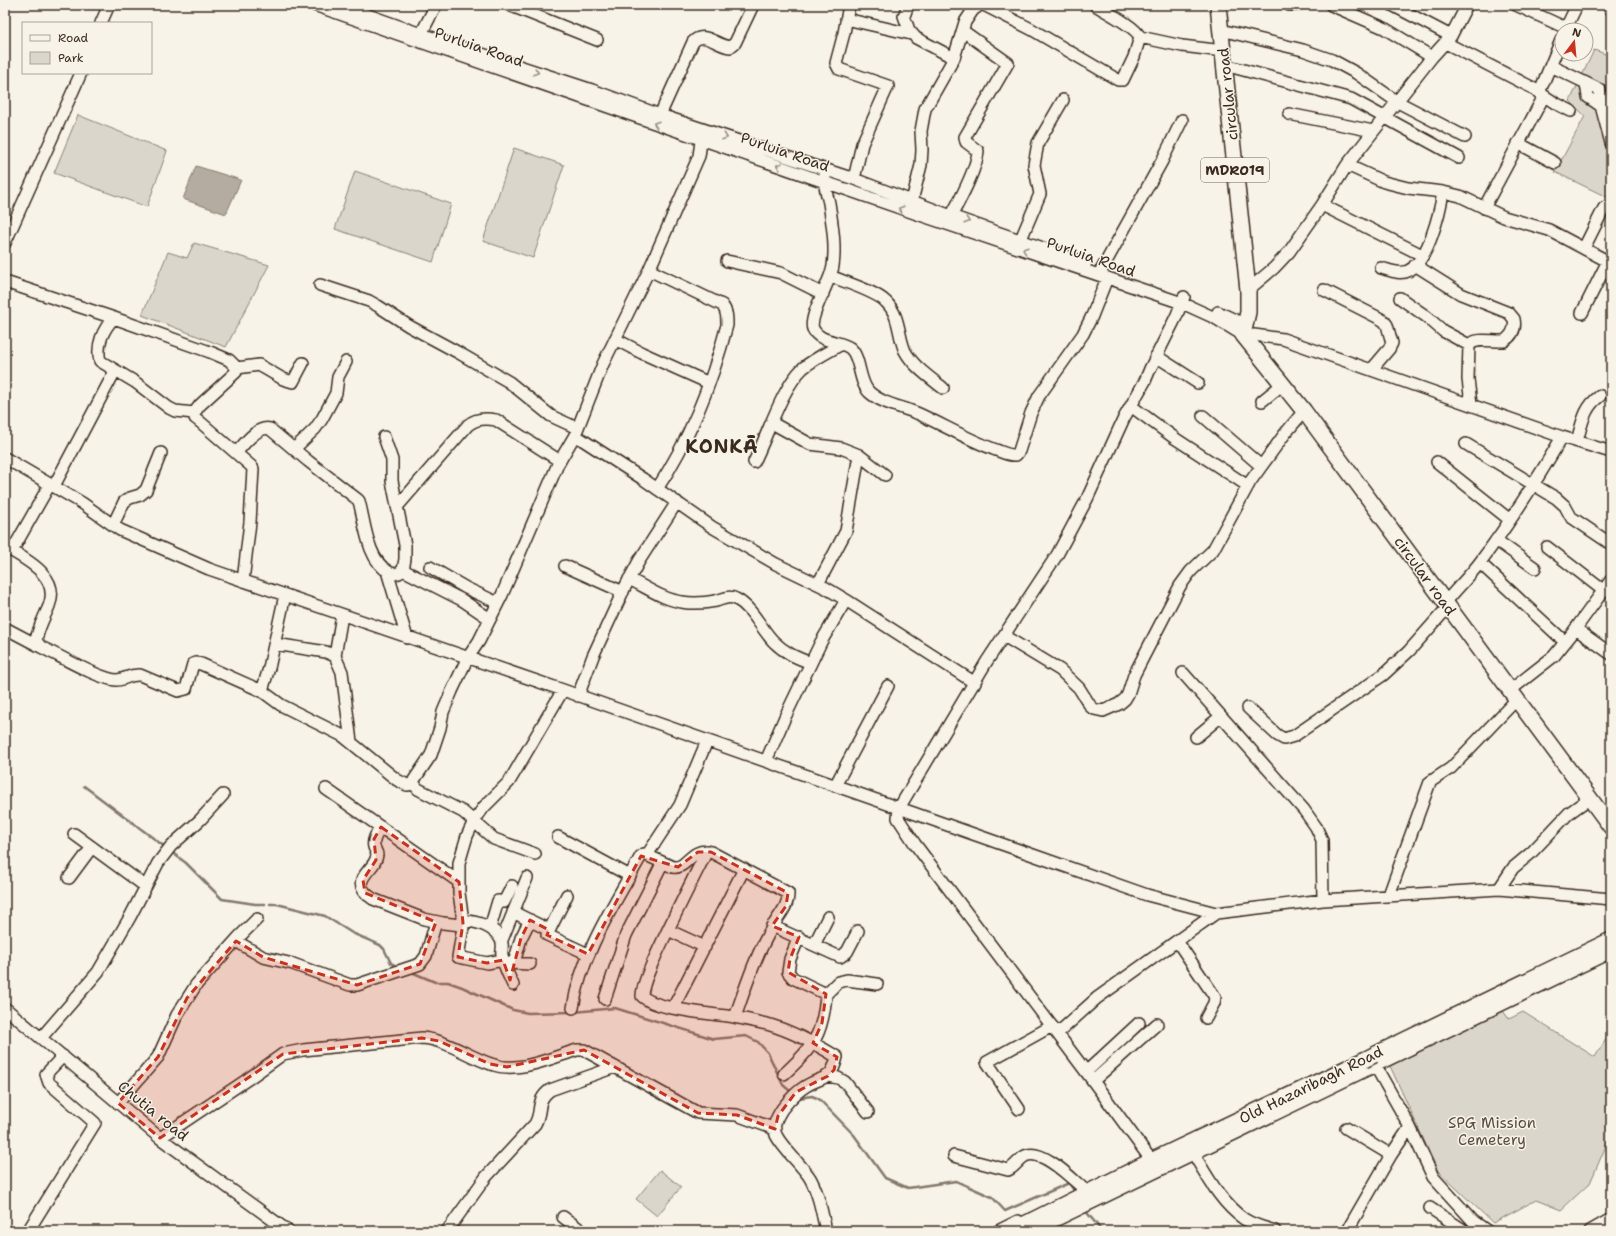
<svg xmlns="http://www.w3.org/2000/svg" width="1616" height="1236" viewBox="0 0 1616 1236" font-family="'Shantell Sans',sans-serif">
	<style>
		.green { fill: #dbd6cb; stroke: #8b8074 }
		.water { fill: #b4aca0; stroke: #84786c }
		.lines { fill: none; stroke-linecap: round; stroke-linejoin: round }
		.stream { stroke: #84786c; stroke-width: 2.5 }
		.minor-casing { stroke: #3b2a1e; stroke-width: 14 }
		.major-casing { stroke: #3b2a1e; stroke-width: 18 }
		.minor { stroke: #f7f3e8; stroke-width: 11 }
		.major { stroke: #f7f3e8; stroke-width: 15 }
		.major-bridge-casing { stroke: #3b2a1e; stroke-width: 18; stroke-linecap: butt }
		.major-bridge { stroke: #f7f3e8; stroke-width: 15 }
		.oneway { stroke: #998e83 }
		.marked { fill: #c8321e; fill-opacity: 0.2; stroke: #c8321e; stroke-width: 3; stroke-dasharray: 8 5; stroke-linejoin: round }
		.labels { text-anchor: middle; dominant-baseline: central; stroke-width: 3; stroke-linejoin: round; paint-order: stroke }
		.shield { fill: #f7f3e8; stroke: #73665b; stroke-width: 1 }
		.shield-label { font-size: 14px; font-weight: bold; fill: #3b2a1e }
		.street-label { font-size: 15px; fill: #3b2a1e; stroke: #f7f3e8 }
		.park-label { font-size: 15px; fill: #5b4c41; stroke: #f7f3e8 }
		.district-label { font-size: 19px; font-weight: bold; letter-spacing: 1px; fill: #3b2a1e; stroke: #f7f3e8 }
	</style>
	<rect width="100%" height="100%" fill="#f7f3e8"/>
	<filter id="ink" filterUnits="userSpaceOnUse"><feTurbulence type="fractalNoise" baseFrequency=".025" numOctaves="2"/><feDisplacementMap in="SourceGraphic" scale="8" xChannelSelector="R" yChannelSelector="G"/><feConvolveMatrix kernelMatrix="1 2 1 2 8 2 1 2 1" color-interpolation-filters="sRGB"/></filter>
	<g filter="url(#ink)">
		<path class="green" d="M1594 50 1611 56V199L1555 172 1585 116 1570 101Z
			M78 115 167 151 147 207 54 173Z
			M514 148 564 165 533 258 483 241Z
			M355 171 451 204 433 262 335 229Z
			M194 243 269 265 226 347 142 315 168 252 187 258Z
			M1503 1011 1509 1019 1523 1012 1595 1057 1608 1036 1611 1038V1134L1590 1183 1561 1210 1536 1200 1493 1223 1438 1171 1390 1066Z
			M660 1170 681 1187 657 1216 636 1199Z"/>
		<path class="water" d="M196 166 241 180 226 214 183 199Z"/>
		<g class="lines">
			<path class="stream" d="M84 786 165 847
				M170 851 186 863 222 899 255 904H265
				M270 904H277L325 916 352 933 380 945 384 949 391 963 399 967
				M409 971 435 982H448L462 987 513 1010 528 1013 574 1012 615 1008 714 1039 746 1036 758 1042 768 1053 783 1085 790 1091
				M798 1098 812 1096 819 1099 854 1135 885 1178 908 1188 956 1181 992 1197 1005 1211 1069 1183 1075 1192
				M1084 1209 1102 1231"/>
			<defs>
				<path id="minor" d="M314 5 920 215 1182 303 1215 318 1243 335
					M340 5 421 34 592 90 660 115 854 179 951 216 1086 263
					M509 5 597 40
					M849 5 844 33 836 63 839 69 888 86 862 144 854 179
					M908 5 904 16 909 30 916 38 954 58
					M984 5 1031 29 1118 80H1123L1134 57 1140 37C1136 27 1105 11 1095 5
					M1289 5H1296
					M1331 5 1384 28 1432 57
					M1392 5 1451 36
					M1516 5 1566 28
					M1611 5V9
					M846 19 911 34
					M101 23 109 5
					M1221 30 1303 50 1332 60 1356 73 1396 101 1465 137
					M1565 30 1577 5
					M1140 37 1182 46 1223 51
					M418 40 436 5
					M1446 43 1531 87 1555 103 1571 111
					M1225 65 1351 99 1459 158
					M1551 66 1586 83 1588 97 1601 106 1611 143
					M1586 83 1600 90 1601 106
					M1539 93 1562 38
					M1289 114 1373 131
					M660 115 693 42C704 30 717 46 730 47L735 43 753 5
					M1518 143 1555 163
					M1347 165 1384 182 1408 188 1443 192 1460 196 1504 217 1549 230 1611 263
					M825 176C823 185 827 194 829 203 832 223 836 245 833 266 831 281 808 317 813 329 820 343 839 340 850 348 861 357 858 381 869 392 882 404 903 407 919 414 945 426 969 440 996 450 1002 452 1009 456 1016 455L1019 451 1031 413 1039 396 1083 334 1092 316 1107 278
					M912 201 921 165 922 150 921 131 925 109 954 58 965 22 973 10 980 5
					M1322 205 1422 255
					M1484 208 1544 96
					M948 222C957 205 977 170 978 151L966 142 965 137 1008 63 963 31
					M1021 239 1040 194 1034 165 1038 143 1063 100
					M5 243 81 73
					M1584 248 1604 208 1606 207H1611
					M727 261 781 273 823 294
					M1415 265 1461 294 1509 313 1514 319C1516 329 1512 336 1504 341 1493 342 1477 337 1469 345L1468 379 1471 404
					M1381 268C1389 270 1400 275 1408 271 1428 262 1440 212 1443 192
					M1102 269 1162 161 1182 120
					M649 270 722 305C727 311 727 317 727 325 712 383 690 439 657 489
					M830 276C845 282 877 292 886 302 900 315 898 336 905 351 913 366 929 377 943 388
					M5 282 114 318 210 352 229 360 237 368 236 372 200 405 194 413 195 418 199 421 251 466 253 469 250 522 243 581
					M320 285 369 301 378 306 409 326 459 353 509 382 551 416 577 428
					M1248 290 1274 268 1289 252 1322 205 1347 165 1432 57 1451 36 1467 5
					M1324 290 1379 318 1384 321 1387 325 1392 343 1389 349 1372 369
					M1400 298 1427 317 1443 331 1469 345
					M1218 312 1246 325
					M1582 313 1608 261
					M114 318C103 329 96 345 100 361L135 382 169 408 175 411 194 413
					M1254 335 1283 339 1562 437
					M615 339 642 353 709 383
					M1156 356 1198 383
					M237 368 259 365 283 379 293 382 303 363
					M1262 401 1283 384
					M1131 406 1176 439 1248 486
					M1203 416 1261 466
					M772 423 810 444 841 448 859 455 885 475
					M575 435 643 479 712 527 776 564 826 588 846 600 821 642 785 717 766 761
					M1577 441C1582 424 1584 407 1600 396
					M1466 444 1556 498 1565 506 1571 517 1611 544
					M294 449 315 429 322 419 336 393 338 377 346 362
					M236 453C244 444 258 425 270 429L308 461 357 499 359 501C365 523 367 560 389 572 394 575 399 574 403 570L405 559V545L392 481V460L384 437
					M5 458 82 503 120 530 209 569 563 690 1147 895 1216 913 1323 900 1499 889 1611 899
					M754 462C768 435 781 389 803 368 814 359 828 352 840 345
					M1437 462 1510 520
					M54 486 115 371
					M397 507 468 425C476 418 486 418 496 420L560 461
					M113 525 124 502 130 498 140 495 146 490 161 453
					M1496 540 1535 568
					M5 547C25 559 61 576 49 606 44 618 38 628 36 641L41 647 49 651C65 659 100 679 116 680 125 680 129 674 140 675L178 691 186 689 193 664 196 663 201 664 262 691 281 705 343 736 397 780 407 785 414 784
					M1547 547 1604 591
					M12 551 50 484
					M1480 563 1565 642
					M565 566 623 592
					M430 567 466 588 498 603
					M403 570 462 600 490 619
					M387 571 407 638
					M629 579C646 587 664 600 682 602 693 604 705 603 716 601 723 599 729 595 736 599 753 608 761 629 774 642 785 653 797 658 811 663
					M818 584 846 531 859 455
					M846 600 975 683
					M1445 603C1456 589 1470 576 1481 561 1511 521 1537 480 1562 437L1611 452
					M5 628 41 647
					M1576 629 1611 654
					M1004 636 1060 670 1079 688 1091 707 1094 709 1103 711 1119 704 1125 699 1128 694 1134 675 1180 586 1191 571 1213 550 1250 482 1284 435 1304 411
					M275 644 326 652 335 656 342 672 351 742
					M335 656 342 615
					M1183 673 1304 810 1316 827 1322 840 1323 900
					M1517 685 1554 656 1571 635 1611 580
					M262 691 269 668 285 595
					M578 696 593 656 624 589 639 561 677 502
					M1248 708 1277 735 1284 739 1294 736 1383 675 1409 651 1448 607
					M1196 737 1220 717
					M835 786 888 686
					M326 789 459 882
					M381 827C377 833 372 840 374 847 375 850 377 852 377 855 376 871 345 880 373 899L424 919 443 923 461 925 463 921C477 921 495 927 501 940 504 945 501 950 502 955 503 965 509 976 513 985
					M74 834 145 886
					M558 837 630 876
					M707 851C688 889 669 926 652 964 648 974 642 986 642 996 656 1010 714 1014 734 1017 745 1019 757 1022 767 1024 791 1031 816 1044 837 1057 831 1082 824 1075 806 1086 796 1092 789 1100 782 1109 777 1117 772 1125 776 1135 783 1149 801 1164 810 1178 819 1194 822 1213 826 1231
					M535 854 494 839 463 812 418 789 414 784V780L431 755 440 728 443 712 452 691 467 659 479 641 502 595 558 464 575 435 603 364 649 270 699 156 702 134
					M647 855 680 805 707 741
					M69 878 92 847
					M1499 889 1513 868 1531 853 1569 813 1590 798
					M567 895 547 935 588 954
					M1389 895 1430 782 1451 768 1517 699
					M513 912 549 930
					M463 921 459 893V863L467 836 474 821 484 807 509 782 563 690
					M461 925 463 927 458 957 487 963 503 960
					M772 926 840 957 847 952 858 931
					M490 928 498 901 504 902 512 886
					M668 930 705 947
					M502 940 527 878
					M236 941 263 957 293 964 350 985H357L420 964 426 956 436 922
					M1177 941 1215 997 1214 1003 1206 1018
					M814 945 828 917
					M509 963 530 964
					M514 963 521 938 530 920
					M826 994 838 982 847 980 877 984
					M605 999 626 935 661 866 664 863C667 864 670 866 673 867 688 869 690 847 711 852L788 893C789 906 779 915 773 926 756 954 746 986 735 1017
					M5 1008 160 1138 288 1231
					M573 1008C581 954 615 903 641 856L644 854 664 863
					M673 1008 744 869
					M1058 1033 1097 998 1216 913
					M41 1038 98 972 130 917 158 863 171 846 200 820 223 795
					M1372 1060 1410 1127 1433 1177 1473 1221 1487 1231
					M1086 1072 1139 1023
					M784 1074C814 1047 823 1034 826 994L793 978 788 972 790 959 799 937
					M828 1076 838 1078 845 1082 868 1112
					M1093 1081 1157 1024
					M118 1103 158 1057 177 1015 196 985 239 937 257 919
					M1019 1109 987 1062 1052 1026
					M1346 1128 1391 1155
					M160 1138 248 1079 283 1054 303 1050 422 1038C447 1040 467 1056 491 1064 518 1074 551 1058 577 1050H584L698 1113 737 1115 775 1129
					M1193 1153C1207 1176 1221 1203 1244 1219 1253 1225 1265 1228 1275 1231
					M954 1156 1008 1170C1015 1167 1018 1160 1025 1156 1042 1147 1073 1180 1085 1190
					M1149 1157 1093 1081 915 844 898 818 899 808 987 661 1057 555 1087 499 1124 418 1145 381 1150 369 1176 317 1184 297
					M1430 1208 1465 1231
					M563 1217 582 1231
					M28 1231 95 1123 49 1083 46 1074 63 1056
					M447 1231 486 1177 535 1124C543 1110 535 1101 550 1090L615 1067
					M998 1231 1018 1221
					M1034 1231 1611 952
					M1347 1231 1391 1155 1410 1127
					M1590 1231 1611 1219"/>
				<path id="major" d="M1218 5 1248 290V312L1243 335 1304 411 1611 827
					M1374 1055 1611 940
					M1011 1231 1151 1161 1364 1060"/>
			</defs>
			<use href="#minor" class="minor-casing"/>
			<use href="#major" class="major-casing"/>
			<use href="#minor" class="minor"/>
			<use href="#major" class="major"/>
			<defs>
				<path id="major-bridge" d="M1364 1060 1374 1055"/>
			</defs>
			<use href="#major-bridge" class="major-bridge-casing"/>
			<use href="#major-bridge" class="major-bridge"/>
		</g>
		<defs><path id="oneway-chevron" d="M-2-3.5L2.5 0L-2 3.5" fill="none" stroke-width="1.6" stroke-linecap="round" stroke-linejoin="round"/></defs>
		<g class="oneway">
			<use href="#oneway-chevron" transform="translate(536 72) rotate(18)"/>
			<use href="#oneway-chevron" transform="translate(656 124) rotate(-161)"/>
			<use href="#oneway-chevron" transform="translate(725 137) rotate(19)"/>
			<use href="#oneway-chevron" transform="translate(779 166) rotate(-161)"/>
			<use href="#oneway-chevron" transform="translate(901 209) rotate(-161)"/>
			<use href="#oneway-chevron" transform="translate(967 221) rotate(19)"/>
			<use href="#oneway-chevron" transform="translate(1025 250) rotate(-161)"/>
		</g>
	</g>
	<path class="marked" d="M381 827 459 882 463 923 458 957 487 963 503 960 510 980 521 938 530 920 549 930 547 935 588 954 641 856 678 867 698 852H711L788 893 786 906 772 926 799 937 790 959 788 972 826 994 822 1023 813 1043 837 1057 834 1070 828 1076 796 1092 778 1116 775 1129 737 1115 698 1113 584 1050 507 1067 490 1064 439 1041 422 1038 283 1054 160 1138 118 1103 158 1057 187 998 236 941 263 957 357 985 420 964 436 922 365 893 363 880 376 860 374 839Z"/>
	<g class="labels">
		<rect class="shield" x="1201" y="158" width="68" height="24" rx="3"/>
		<g class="shield-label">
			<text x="1235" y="170">MDR019</text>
		</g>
		<g class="street-label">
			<text transform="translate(479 47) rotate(19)">Purluia Road</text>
			<text transform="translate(1228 94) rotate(-96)">circular road</text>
			<text transform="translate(785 152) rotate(19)">Purluia Road</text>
			<text transform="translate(1091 257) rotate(19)">Purluia Road</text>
			<text transform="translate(1425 576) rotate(54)">circular road</text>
			<text transform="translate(1311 1085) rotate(-26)">Old Hazaribagh Road</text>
			<text transform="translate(153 1111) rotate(39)">Chutia road</text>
		</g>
		<g class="park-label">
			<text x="1492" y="1123">SPG Mission<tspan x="1492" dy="17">Cemetery</tspan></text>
		</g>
		<g class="district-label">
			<text x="722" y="446">KONKĀ</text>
		</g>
	</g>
	<rect width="1616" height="1236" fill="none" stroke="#f7f3e8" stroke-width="20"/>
	<rect x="10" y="10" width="1596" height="1216" fill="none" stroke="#3b2a1e" stroke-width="1.5" filter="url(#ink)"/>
	<rect x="22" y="22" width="130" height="52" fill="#f7f3e8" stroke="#aca397"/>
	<rect x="30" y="35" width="20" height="6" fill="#f7f3e8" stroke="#aca397"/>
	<text x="58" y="42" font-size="12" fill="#3b2a1e">Road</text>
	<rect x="30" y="52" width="20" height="12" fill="#dbd6cb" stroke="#aca397"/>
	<text x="58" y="62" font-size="12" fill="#3b2a1e">Park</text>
	<g transform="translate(1574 42) rotate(16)"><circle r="19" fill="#f7f3e8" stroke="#aca397"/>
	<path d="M0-3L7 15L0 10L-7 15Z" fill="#c8321e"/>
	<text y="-6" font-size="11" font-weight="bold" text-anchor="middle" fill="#3b2a1e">N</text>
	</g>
</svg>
